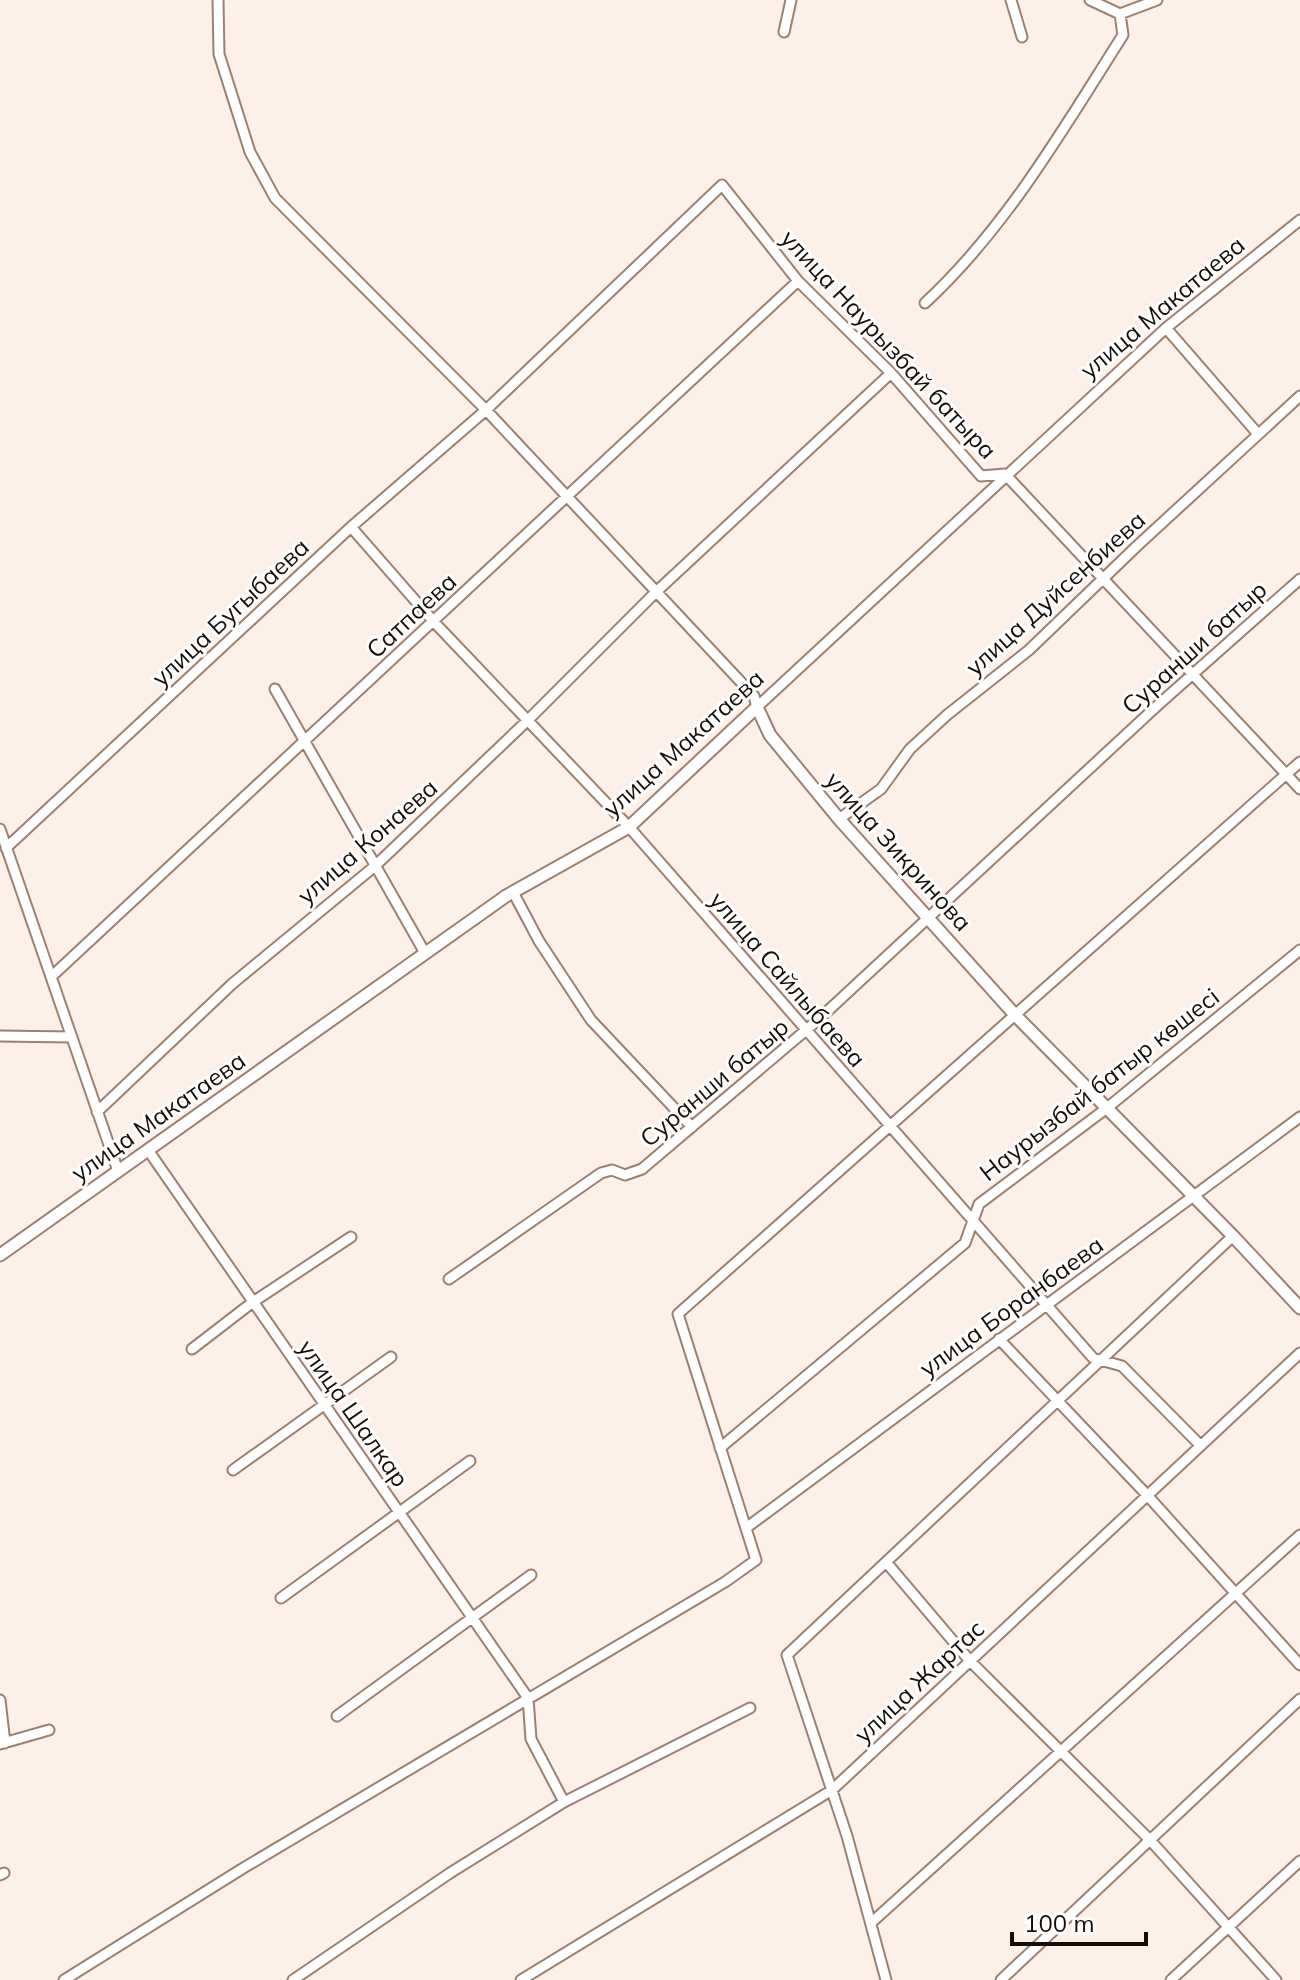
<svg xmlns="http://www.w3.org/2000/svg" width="1300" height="1980" viewBox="0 0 1300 1980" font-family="Mulish,sans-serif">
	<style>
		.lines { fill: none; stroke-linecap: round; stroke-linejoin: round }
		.minor-casing { stroke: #9c8070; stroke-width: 13 }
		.tertiary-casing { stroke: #9c8070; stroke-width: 15 }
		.minor { stroke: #fff; stroke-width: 9 }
		.tertiary { stroke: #fff; stroke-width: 11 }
		.labels { text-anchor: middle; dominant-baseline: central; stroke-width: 6; stroke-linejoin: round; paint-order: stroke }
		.street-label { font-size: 24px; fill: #160d07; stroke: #fff }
	</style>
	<rect width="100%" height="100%" fill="#fdf0e9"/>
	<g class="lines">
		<defs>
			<path id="minor" d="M218 0 219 54 250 152 275 198 486 410 754 696 757 707 1166 328 1300 220
				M1011 0 1022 37
				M1090 0 1120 14 1157 0
				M784 32 791 0
				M925 303C1007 227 1063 129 1123 35L1120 14
				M1166 328 1258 434
				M351 527 434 622 629 827 1093 1358 1122 1366 1200 1445
				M275 689 425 953
				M839 819 881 789 910 749 947 715 1029 650 1137 546 1300 396
				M0 829 118 1171
				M6 848 351 527 486 410 722 185 798 281 891 373 981 476 1005 474 1300 789
				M513 892 539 941 591 1020 692 1127
				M51 977 798 281
				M0 1036 72 1037
				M97 1112 232 984 375 866 528 720 656 592 891 373
				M148 1150 528 1698 531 1739 564 1802
				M449 1279 601 1173 612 1170 625 1175 642 1169 819 1019 1158 705 1300 579
				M999 1339 1147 1495 1300 1665
				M192 1349 253 1302 351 1237
				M720 1448 965 1243 979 1204 1107 1108 1300 950
				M233 1470 391 1357
				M746 1528 1300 1117
				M886 1562 970 1661 1150 1840 1276 1980
				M281 1598 470 1461
				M0 1700 5 1743
				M337 1716 531 1575
				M0 1744 49 1730
				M0 1875 4 1873
				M871 1923 1300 1535
				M64 1980 245 1867 725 1582 756 1560 678 1314 1300 762
				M293 1980 450 1873 564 1802 750 1708
				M521 1980 832 1790 1300 1353
				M886 1980 847 1836 787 1655 1233 1236
				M1001 1980 1300 1699
				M1171 1980 1300 1861"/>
			<path id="tertiary" d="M0 1255 506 896 629 827 757 707 770 735 839 819 1016 1016 1233 1236 1300 1308"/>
		</defs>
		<use href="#minor" class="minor-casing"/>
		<use href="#tertiary" class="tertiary-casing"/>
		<use href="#minor" class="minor"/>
		<use href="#tertiary" class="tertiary"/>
	</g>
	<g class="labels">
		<g class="street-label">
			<text transform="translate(1162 307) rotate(-40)">улица Макатаева</text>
			<text transform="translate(889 344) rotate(47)">улица Наурызбай батыра</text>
			<text transform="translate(1055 593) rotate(-42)">улица Дуйсенбиева</text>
			<text transform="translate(230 612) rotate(-43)">улица Бугыбаева</text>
			<text transform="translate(411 615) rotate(-43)">Сатпаева</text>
			<text transform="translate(1194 647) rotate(-42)">Суранши батыр</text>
			<text transform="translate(683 743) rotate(-42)">улица Макатаева</text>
			<text transform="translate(367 841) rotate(-41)">улица Конаева</text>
			<text transform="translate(899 851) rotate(48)">улица Зикринова</text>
			<text transform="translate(788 979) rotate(49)">улица Сайлыбаева</text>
			<text transform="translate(714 1082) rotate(-40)">Суранши батыр</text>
			<text transform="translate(1099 1084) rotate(-38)">Наурызбай батыр көшесі</text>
			<text transform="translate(158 1116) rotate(-35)">улица Макатаева</text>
			<text transform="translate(1011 1306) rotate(-36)">улица Боранбаева</text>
			<text transform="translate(354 1413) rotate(55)">улица Шалкар</text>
			<text transform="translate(919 1681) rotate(-43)">улица Жартас</text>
		</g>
	</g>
	<path d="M1012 1932v12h134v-12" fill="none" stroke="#160d07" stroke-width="4"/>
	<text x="1024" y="1932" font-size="24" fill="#160d07" stroke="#ffffff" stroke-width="6" paint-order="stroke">100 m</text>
</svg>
